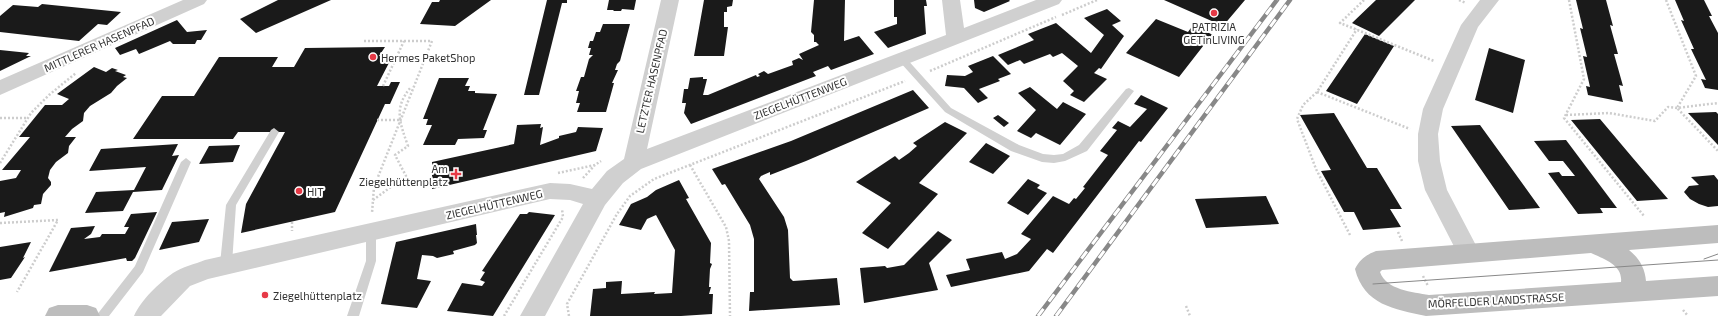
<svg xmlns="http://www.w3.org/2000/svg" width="1718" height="316" viewBox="0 0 1718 316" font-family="'Exo 2',sans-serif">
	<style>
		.building { fill: #1a1a1a }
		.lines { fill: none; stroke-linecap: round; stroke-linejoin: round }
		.path { stroke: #cdcdcd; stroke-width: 2.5; stroke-dasharray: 2 2; stroke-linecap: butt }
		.service { fill: #d0d0d0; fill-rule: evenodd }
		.minor { fill: #d0d0d0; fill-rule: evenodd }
		.secondary { fill: #bdbdbd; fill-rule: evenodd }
		.tram { stroke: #888; stroke-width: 1 }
		.rail-casing { stroke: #888; stroke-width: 4.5 }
		.rail { stroke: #fff; stroke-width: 3; stroke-dasharray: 9; stroke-linecap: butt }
		.poi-dot { fill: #e63946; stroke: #fff; stroke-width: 1.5 }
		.labels { text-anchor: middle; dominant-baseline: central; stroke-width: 4; stroke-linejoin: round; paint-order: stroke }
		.poi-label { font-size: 11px; fill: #333; stroke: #fff; text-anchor: start }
		.street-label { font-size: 11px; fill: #333; stroke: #fff }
	</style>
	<rect width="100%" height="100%" fill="#fff"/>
	<path class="building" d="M278 0H331L256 33 240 19Z
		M440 0H491L455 26 420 24 432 2H439Z
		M547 0H567V3H562L539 95H524Z
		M609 0H636L634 10 622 9 621 11H613L614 10H607Z
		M704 0H733L732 6 727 7V12H724V27H728L724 56H694Z
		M814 0H845L844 41 859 36 874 54 831 70 828 66 813 72 816 76 691 124 684 113 686 103H682L684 89H688L690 78 703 77V79H707L703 95H708L756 75 757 77 760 76 758 74 764 71 768 74 793 65 792 61 799 58 803 60 799 54 819 45 816 42H814V35L811 32Z
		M894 0H926L927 6H924L926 34 888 48 874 32 897 24V17H894Z
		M974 0H1009L1010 1 984 12 975 8Z
		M1164 0H1245L1223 26Z
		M1376 0H1415L1379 36 1352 23Z
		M1576 0H1606L1613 26 1610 25 1618 54H1614L1623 86 1619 85 1623 102 1588 95 1586 86 1590 87 1583 56 1587 57 1580 28 1583 29Z
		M1675 0H1704L1712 16H1709L1718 33V90L1705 88 1701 79 1706 80 1691 49H1694L1681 20 1684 21Z
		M42 4 121 12 107 25 98 24 79 41 0 32V16L13 5 38 7Z
		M1107 9 1121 21 1112 25 1124 36 1101 69 1099 68 1094 73 1107 79 1084 102 1070 95 1074 91 1063 81 1078 66 1062 53 1053 57 1050 54 1024 64 1020 60 1008 65 998 55 1034 40 1028 34 1056 23 1091 53 1104 35 1084 18Z
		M1156 19 1188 32 1193 25 1215 36 1210 42 1207 41 1179 77 1126 53Z
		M177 20 187 32 207 30 201 40H197L195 44H173L170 41 139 54 136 49 120 55 115 48Z
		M603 24H630L620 61 617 64 615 70H618L612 83H614L606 112H577L580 103H576L579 91H576L581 77H584L589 59 593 55H589L591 48H588L590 41H593L596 32H600Z
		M1365 34 1394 46 1357 104 1326 91Z
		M385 47 379 56 392 57 377 86H389L391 82H400L390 104H385L335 212 241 233 246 204 285 132H238L233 139H133L162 96H194L219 57H278L272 67H294L305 48Z
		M1489 48 1525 60 1513 113 1475 100Z
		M0 50 29 53 26 56H31L0 71Z
		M993 56 1011 74 998 79 1000 81 979 89 988 98 978 103 964 88 945 86 947 75 965 76 973 72 968 66Z
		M94 67 106 72 112 68 118 70 115 71 126 75 123 77 127 78 117 86 111 93 90 106 84 113 83 121 72 129 65 137H76L69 146 68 153 56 162 50 170 48 178 51 182V185L43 194 41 204 34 205 33 208 4 217 5 212 0 213V181L16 178 21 170H2L30 137H19L45 105H62L69 99 57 94Z
		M439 78H469L465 86H470L468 91H475V93L497 94 483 130H487L484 138 458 139 455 145H423L432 125H426L428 119H423Z
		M1030 87 1057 109 1063 102 1086 114 1060 145 1036 133 1031 138 1017 131 1036 110 1018 93Z
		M913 90 929 108 806 161 770 175V172L761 176 759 179 784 217 788 230 790 278 793 281 837 278 840 305 749 311 750 292H754V239L750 225 725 184 722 185 712 169 791 141Z
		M1141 95 1168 108 1141 142 1139 141 1053 253 1047 249 1029 271 951 287 946 275 970 270 966 259 1002 252 1005 259 1017 254 1031 239 1021 234 1053 196 1069 204 1074 198 1076 199 1085 188 1083 187 1108 155 1100 151 1117 130 1112 128 1118 121 1130 127 1147 109 1134 104Z
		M1716 112 1718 114V145L1688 113Z
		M1334 113 1367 168H1377L1402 209H1390L1401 227 1363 230 1354 212H1344L1321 171 1331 170 1300 115Z
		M998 115 1009 123 1004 127 993 118Z
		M1600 119 1632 157 1668 199 1637 201 1571 120Z
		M945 122 967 133 919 183 938 194 888 249 862 233 891 203 856 182 895 156 899 160 909 153 917 146 913 143Z
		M541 124 540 128 543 127 540 145 559 138V136L576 132 578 127 603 128 596 151 432 189V162L514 144 517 125Z
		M1480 125 1509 165 1540 208 1509 210 1451 126Z
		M1566 140 1617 208H1600L1603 213 1578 214 1548 173 1559 172 1562 176H1575L1563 161H1549L1534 141Z
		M986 143 1010 156 993 174 969 162Z
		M178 144 172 156 179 155 162 190 133 192 123 211 85 213 96 192 134 190 146 167 89 171 101 149Z
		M240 145 233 162 199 164 209 146Z
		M1714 175 1718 180V206L1708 207 1699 204 1690 199 1684 192 1689 186 1699 185 1691 177Z
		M1028 179 1040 185 1037 188 1047 193 1028 215 1007 203Z
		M679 180 689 198 686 199 711 243 710 263 712 264 710 269 709 287H711L709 294H713L712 314 681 316H590L593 289 606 288V282L622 281 621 294 655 292 654 294 672 293 675 250 656 215 647 219 641 230 619 225 631 204 647 197 656 190Z
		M1266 196 1279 224 1206 228 1195 199Z
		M157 212 135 258 132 261H127L126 258 49 272 71 228 95 226 91 234 84 239 100 237 102 234H125L129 227H124L131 214Z
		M529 212 555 215 493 316 447 311 462 283 482 286 485 282 480 280 485 272 482 271 520 214H527Z
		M209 219 199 242 159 250 172 222Z
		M476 224 477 235H476L477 243 475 245 453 251 454 254 437 258 433 256 422 255 417 279 431 281 417 308 381 304 396 242Z
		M938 231 952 240 929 263 938 290 864 303 860 268 885 266 887 268 904 265Z
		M31 242 23 258 25 257 11 278 0 280V247Z"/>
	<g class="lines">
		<path class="path" d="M1364 0 1340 23 1434 61
			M1459 0 1466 3
			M1569 0 1584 79 1564 118 1644 216
			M1666 0 1696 76 1677 108 1718 151
			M1062 15 1097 0
			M364 41H432L374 187 372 213
			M930 71 1056 17
			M383 86 404 41
			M1317 92 1410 129
			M1566 115 1609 113 1655 121 1668 107 1677 108 1718 103
			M0 118H26
			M377 120H399
			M0 163 31 113 49 95 76 73
			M690 165 726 227 729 241 730 316
			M558 173 595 165 601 161
			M583 178 595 165
			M373 200 406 176 395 155 408 146C400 123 393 108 411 87
			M292 222V231
			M0 223 58 220 17 292
			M1398 232 1402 241
			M1350 235 1316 169 1297 119 1303 105 1317 92 1357 29
			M1423 276 1428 286
			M1186 306 1190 316
			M1683 310 1688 316
			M504 316 563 217 562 209
			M569 316 567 304 617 214 630 196 654 179 905 81"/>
		<path class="service" d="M902 56 905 57 951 108 1019 145 1043 154 1054 155 1063 154 1079 145 1126 89 1129 88 1134 91 1087 151 1065 161 1054 163 1042 162 1011 151 945 112 899 61 897 59 899 57Z
			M274 128 279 132 236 205 232 264 230 267 226 269 222 267 220 264 226 205 271 130Z
			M186 158 191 162 143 272 109 316H96L135 266 181 162Z
			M371 229 375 230 376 233V261L359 316H347L366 261V233L367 230Z"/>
		<path class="minor" d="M183 0H207L204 4 0 95V80Z
			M661 0H679L647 149 946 35 942 0H960L964 28 1036 0H1062L1059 4 641 169 623 183 605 205 545 316H520L583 204 570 200 550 199 208 279 190 286 161 316H134C141 300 159 283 173 273 182 267 195 264 205 260L550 183 570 184 592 189 607 171 624 159Z
			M1480 0H1499L1478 27 1443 109 1438 134 1440 161 1447 190 1480 253 1477 260 1469 262 1461 260 1425 190 1418 161V134L1423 109 1461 25Z"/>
		<path class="secondary" d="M1718 225V243L1629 250C1639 258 1645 268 1646 281L1718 276V296L1426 316C1394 309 1364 305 1355 269 1360 259 1366 255 1376 251ZM1591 253C1604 259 1623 265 1621 282L1429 295C1413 292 1386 290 1380 272L1382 270Z
			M58 305H87L96 308 100 316H45L49 308Z"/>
		<path class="tram" d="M1704 259 1718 254
			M1373 284 1718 260"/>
		<defs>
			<path id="rail" d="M1038 316 1277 0
				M1056 316 1290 0"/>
		</defs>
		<use href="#rail" class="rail-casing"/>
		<use href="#rail" class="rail"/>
	</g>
	<g class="poi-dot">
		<circle cx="1214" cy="13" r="4"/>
		<circle cx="373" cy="57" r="4"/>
		<path d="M454 168h4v4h4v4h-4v4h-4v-4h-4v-4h4z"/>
		<circle cx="299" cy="191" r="4"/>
		<circle cx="265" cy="295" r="4"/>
	</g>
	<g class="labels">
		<g class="poi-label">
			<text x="1214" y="26" text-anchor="middle">PATRIZIA<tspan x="1214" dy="13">GETinLIVING</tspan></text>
			<text x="381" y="57">Hermes PaketShop</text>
			<text x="448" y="168" text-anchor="end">Am<tspan x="448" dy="13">Ziegelhüttenplatz</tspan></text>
			<text x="307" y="191">HIT</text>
			<text x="273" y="295">Ziegelhüttenplatz</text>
		</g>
		<g class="street-label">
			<text transform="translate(99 44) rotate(-24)">MITTLERER HASENPFAD</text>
			<text transform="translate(651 81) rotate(-77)">LETZTER HASENPFAD</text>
			<text transform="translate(800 98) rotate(-21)">ZIEGELHÜTTENWEG</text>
			<text transform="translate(494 204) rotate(-13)">ZIEGELHÜTTENWEG</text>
			<text transform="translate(1496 300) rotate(-3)">MÖRFELDER LANDSTRASSE</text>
		</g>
	</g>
</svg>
